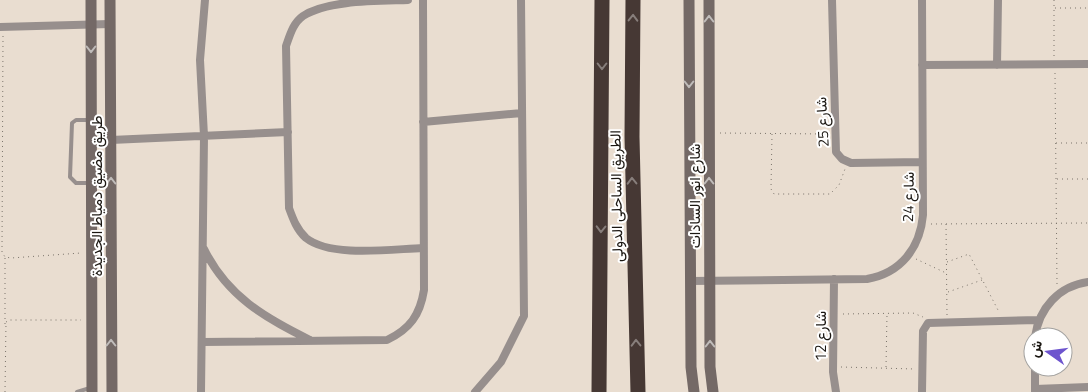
<svg xmlns="http://www.w3.org/2000/svg" width="1088" height="392" viewBox="0 0 1088 392" font-family="'Titillium Web',Vazirmatn,sans-serif">
	<style>
		.lines { fill: none; stroke-linecap: round; stroke-linejoin: round }
		.path { stroke: #7a736a; stroke-width: 1; stroke-dasharray: 1 4; stroke-linecap: butt }
		.lane { stroke: #978f8d; stroke-width: 4 }
		.street { stroke: #978f8d; stroke-width: 8 }
		.secondary { stroke: #746966; stroke-width: 11 }
		.highway { stroke: #463834; stroke-width: 15 }
		.oneway { stroke: #877e7b }
		.oneway2 { stroke: #c0bcba }
		.labels { text-anchor: middle; dominant-baseline: central; stroke-width: 4; stroke-linejoin: round; paint-order: stroke }
		.street-label { font-size: 15px; fill: #1a1611; stroke: #fff }
	</style>
	<rect width="100%" height="100%" fill="#e9ddd0"/>
	<g class="lines">
		<path class="path" d="M1054 0V56
			M1055 8H1088
			M3 36 2 252 5 257 11 258 81 253
			M1055 73 1057 284
			M720 133 826 134
			M772 134 771 189 774 194H830L839 185 845 169
			M1056 143H1088
			M1057 179H1088
			M931 224 1088 223
			M946 224 947 315
			M916 259 946 273
			M947 262 969 254 999 312
			M948 292 982 280
			M843 314 913 313 923 317
			M5 324V258
			M841 367 915 369
			M886 367 887 314
			M5 392 6 322 10 320H81"/>
		<path class="lane" d="M89 120H76L72 123 70 177 76 183H91
			M77 392 90 388"/>
		<path class="street" d="M408 0C378 1 327 0 303 16 293 23 290 35 286 46L289 208C293 219 297 230 306 238 331 258 392 249 423 248
			M832 0 836 152 842 159 851 163 922 162
			M0 27 110 24
			M922 65 1088 64
			M997 65 998 0
			M423 122 522 113
			M111 140 288 132
			M204 249C227 296 265 318 310 340
			M834 279 833 372 836 392
			M690 281 867 279C901 273 920 248 923 215L922 0
			M1035 337C1039 308 1059 286 1088 282
			M202 342 387 340C410 329 420 315 424 290L423 0
			M1035 389 1088 387
			M201 392 204 136 200 60 205 0
			M475 392 501 362 524 316 521 0
			M922 392 923 331 928 323 1039 320
			M1035 392V367"/>
		<path class="secondary" d="M91 0 92 392
			M110 0 112 392
			M689 0 691 367 694 392
			M709 0 710 367 713 392"/>
		<path class="highway" d="M633 0 632 137 638 392
			M599 392 602 0"/>
	</g>
	<defs><path id="oneway-chevron" d="M-2-3.5L2.5 0L-2 3.5" fill="none" stroke-width="1.6" stroke-linecap="round" stroke-linejoin="round" transform="scale(1.25)"/></defs>
	<g class="oneway">
		<use href="#oneway-chevron" transform="translate(633 18) rotate(-89)"/>
		<use href="#oneway-chevron" transform="translate(602 66) rotate(90)"/>
		<use href="#oneway-chevron" transform="translate(632 181) rotate(-91)"/>
		<use href="#oneway-chevron" transform="translate(601 229) rotate(91)"/>
		<use href="#oneway-chevron" transform="translate(636 343) rotate(-91)"/>
	</g>
	<g class="oneway2">
		<use href="#oneway-chevron" transform="translate(709 19) rotate(-90)"/>
		<use href="#oneway-chevron" transform="translate(91 49) rotate(90)"/>
		<use href="#oneway-chevron" transform="translate(689 84) rotate(90)"/>
		<use href="#oneway-chevron" transform="translate(111 181) rotate(-90)"/>
		<use href="#oneway-chevron" transform="translate(709 181) rotate(-90)"/>
		<use href="#oneway-chevron" transform="translate(111 343) rotate(-90)"/>
		<use href="#oneway-chevron" transform="translate(710 344) rotate(-90)"/>
	</g>
	<g class="labels">
		<g class="street-label">
			<text transform="translate(822 122) rotate(-93)">شارع 25</text>
			<text transform="translate(96 196) rotate(-90)">طريق مضيق دمياط الجديدة</text>
			<text transform="translate(616 196) rotate(-91)">الطريق الساحلى الدولى</text>
			<text transform="translate(694 196) rotate(-90)">شارع انور السادات</text>
			<text transform="translate(908 197) rotate(-89)">شارع 24</text>
			<text transform="translate(820 336) rotate(-90)">شارع 12</text>
		</g>
	</g>
	<g transform="translate(1048 352) rotate(284)"><circle r="24" fill="#ffffff" stroke="#a3a2a0"/>
	<path d="M0-4L9 19L0 12L-9 19Z" fill="#6d54ce"/>
	<text y="-8" font-size="14" font-weight="bold" text-anchor="middle" fill="#1a1611">ش</text>
	</g>
</svg>
